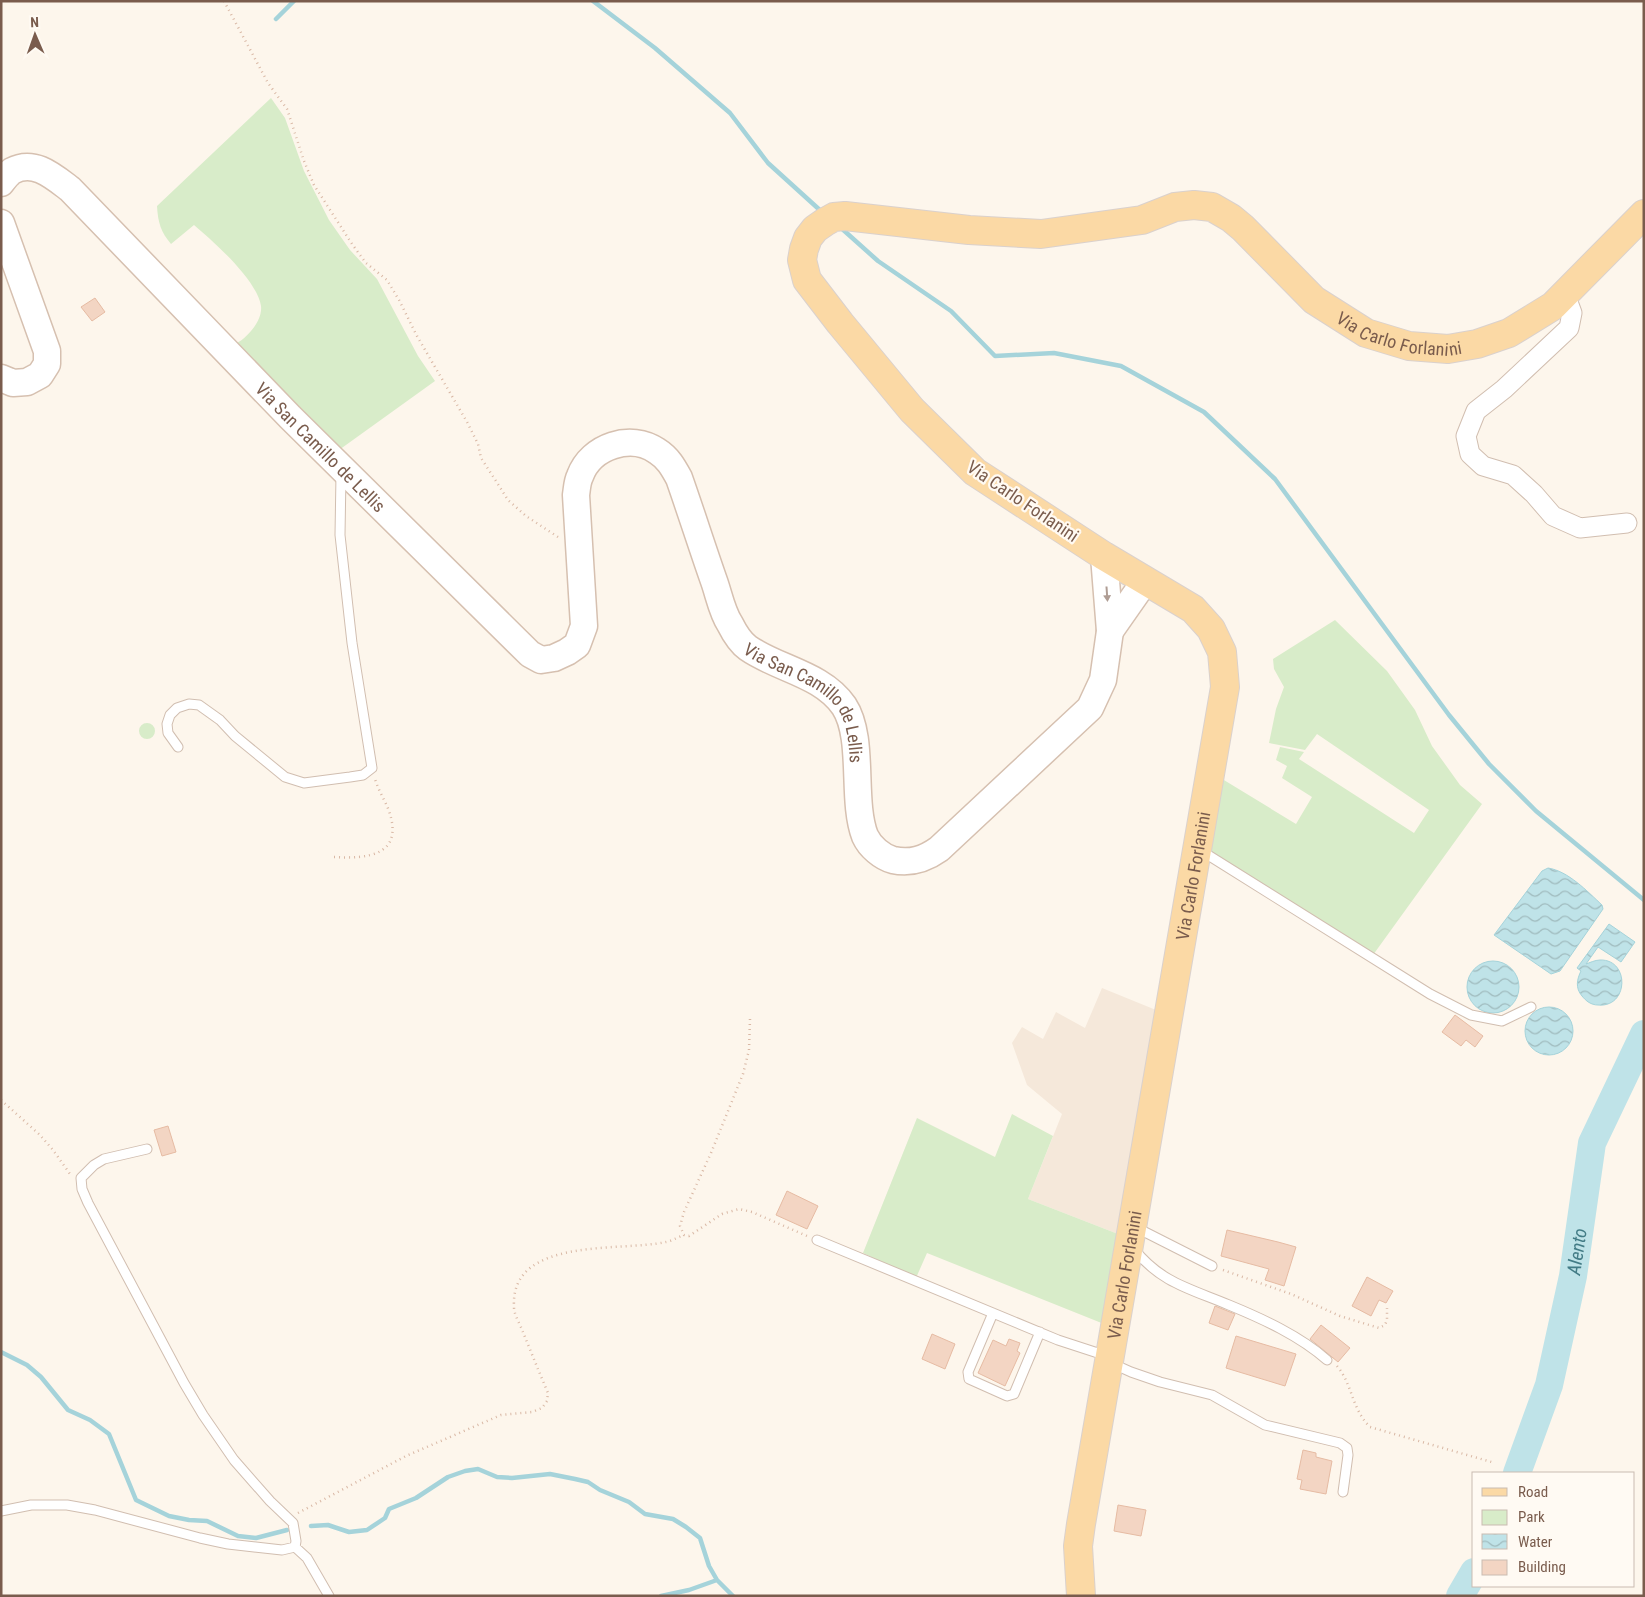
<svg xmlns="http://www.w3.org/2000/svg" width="1645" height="1597" viewBox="0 0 1645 1597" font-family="'Roboto Condensed',sans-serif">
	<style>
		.residential { fill: #f5e8da }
		.green { fill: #d8ecc9 }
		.water { fill: url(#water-waves); stroke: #a5d3da }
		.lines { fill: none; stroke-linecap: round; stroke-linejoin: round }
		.stream { stroke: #a5d3da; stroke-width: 4.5 }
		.river { stroke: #bfe3e8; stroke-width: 28 }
		.building { fill: #f3d5c3; stroke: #e6bba3 }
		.service-casing { stroke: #d1beb0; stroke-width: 11 }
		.minor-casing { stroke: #d1beb0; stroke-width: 21 }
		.secondary-casing { stroke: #d6c0b0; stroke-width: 29 }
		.primary-casing { stroke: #dad1cd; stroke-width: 30 }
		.path { stroke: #d9b8a5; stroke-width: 2.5; stroke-dasharray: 1 4; stroke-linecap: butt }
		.service { stroke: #fff; stroke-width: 9 }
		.minor { stroke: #fff; stroke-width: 19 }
		.secondary { stroke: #fff; stroke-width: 26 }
		.primary { stroke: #fbd9a5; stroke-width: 28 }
		.oneway { fill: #af9d94 }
		.labels { text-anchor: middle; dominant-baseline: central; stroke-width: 4.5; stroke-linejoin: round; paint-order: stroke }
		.street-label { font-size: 18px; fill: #7a5c4d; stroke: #fffaf3 }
		.water-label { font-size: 19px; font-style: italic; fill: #437c86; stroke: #fffaf3 }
	</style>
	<defs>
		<pattern id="water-waves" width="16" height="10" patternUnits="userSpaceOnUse" patternTransform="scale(1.25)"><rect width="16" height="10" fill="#bfe3e8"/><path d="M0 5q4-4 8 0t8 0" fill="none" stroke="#a0bbbe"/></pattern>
	</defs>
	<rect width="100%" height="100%" fill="#fdf6ec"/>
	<path class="residential" d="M1102 988 1156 1010 1144 1073 1118 1234 1028 1199 1062 1114 1027 1085 1012 1043 1022 1027 1043 1039 1056 1012 1085 1028Z"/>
	<path class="green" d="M271 98 285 118 304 171 329 220 350 250 377 279 418 356 435 381 339 450 229 346C239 343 244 339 251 331 257 324 262 315 261 306 257 280 214 242 194 225L171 244C161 232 158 223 157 206Z
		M1335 620 1387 671 1415 710 1432 746 1460 785 1482 804 1373 955 1201 847 1214 774 1296 824 1312 797 1282 778 1287 766 1276 760 1280 747 1304 752 1299 759 1414 833 1429 810 1317 734 1305 750 1269 743 1276 709 1284 687 1274 669 1273 659Z
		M139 731a8 8 0 1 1 16 0a8 8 0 1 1-16 0Z
		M1012 1114 1053 1136 1028 1199 1118 1234 1104 1324 927 1253 916 1278 863 1253 917 1118 995 1157Z"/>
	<path class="water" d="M1548 868C1568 871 1587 891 1602 905L1603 909 1560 971 1551 974 1494 935 1542 871Z
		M1609 924 1635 942 1621 962 1598 947 1586 964C1589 963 1595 960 1600 960 1630 959 1629 1008 1598 1005 1591 1005 1586 1001 1582 996 1575 988 1577 979 1581 971L1577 968Z
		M1467 987a26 26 0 1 1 52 0a26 26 0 1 1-52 0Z
		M1525 1031a24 24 0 1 1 48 0a24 24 0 1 1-48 0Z"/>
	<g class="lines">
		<path class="stream" d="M593 1 655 48 730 113 768 163 822 212
			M276 19 294 1
			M840 227 878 261 951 311 995 356 1054 353 1121 366 1204 412 1275 479 1449 715 1489 764 1536 811 1644 900
			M1 1352 27 1365 41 1377 68 1410 90 1420 109 1434 136 1500 169 1516 189 1520 207 1521 238 1536 256 1538 287 1530
			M311 1526 328 1525 349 1532 367 1530 385 1518 389 1509 416 1498 448 1477 465 1471 478 1469 497 1477 512 1478 550 1474 575 1479 588 1482 600 1490 629 1502 645 1514 673 1519 686 1527 700 1538 709 1566 717 1580 733 1596
			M661 1596 689 1590 717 1580"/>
		<g class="river">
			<path id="s1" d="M1517 1473 1549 1385 1573 1276 1592 1143 1644 1034"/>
			<path d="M1460 1596 1474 1572"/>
		</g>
	</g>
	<path class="building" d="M95 298 105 312 92 321 81 307Z
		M1455 1015 1483 1036 1475 1047 1466 1040 1461 1046 1442 1032Z
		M168 1126 176 1152 162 1156 154 1130Z
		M787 1191 818 1206 807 1229 776 1215Z
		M1227 1230 1278 1242 1296 1247 1284 1286 1265 1280 1269 1269 1221 1256Z
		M1367 1277 1393 1291 1386 1303 1379 1300 1371 1316 1352 1306Z
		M1215 1306 1235 1314 1228 1330 1209 1323Z
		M1321 1325 1350 1348 1338 1362 1310 1339Z
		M932 1334 955 1344 945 1369 922 1359Z
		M1236 1336 1296 1354 1285 1386 1226 1368Z
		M1009 1339 1020 1343 1017 1351 1020 1353 1005 1386 978 1373 993 1340 1006 1346Z
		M1303 1450 1316 1453V1457L1332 1461 1326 1494 1300 1489 1302 1480 1297 1479Z
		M1118 1505 1146 1510 1141 1536 1114 1531Z"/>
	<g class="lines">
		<defs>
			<path id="service" d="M178 747 168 733 167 724 170 715 177 708 189 704 199 705 220 720 235 736 285 777 304 783 350 777 363 775 372 768 352 643 340 535 341 475
				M1200 850 1430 994 1471 1015 1502 1021 1531 1007
				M1135 1227 1212 1266
				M817 1240 1058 1340 1107 1356
				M1134 1249C1161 1283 1191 1289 1229 1305 1263 1319 1300 1336 1327 1360
				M993 1313 968 1372 969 1379 1007 1396 1014 1394 1040 1332
				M1111 1363 1131 1372 1160 1382 1212 1395 1265 1425 1340 1443 1347 1448 1348 1455 1343 1492
				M1 1511 31 1505H67L95 1510 200 1538 228 1544 282 1550 295 1547 296 1541 293 1523 270 1501 234 1460 203 1415 184 1383 88 1203 82 1189 81 1178 94 1165 104 1159 147 1149
				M295 1547 307 1558 329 1596"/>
			<path id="minor" d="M1565 294 1572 313 1569 328 1504 389 1476 411 1466 436 1470 454 1483 466 1513 475 1534 494 1553 516 1580 528 1627 523"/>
			<g id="secondary">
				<path id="s2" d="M1 183C4 179 8 174 12 171 34 159 53 176 70 189L290 417 530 654 541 660 554 658 567 652 577 645 584 626 576 495C577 489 577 482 580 476 591 446 631 433 657 451 668 458 673 467 679 478 691 512 702 547 714 581 719 595 722 612 730 624 734 632 741 643 748 648 778 669 822 674 844 706 865 738 851 800 865 836 870 847 882 857 893 860 911 864 925 859 939 849L1090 708 1103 680 1110 631 1104 556"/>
				<path d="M1 223 47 351V364L40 375 27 382 13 383 1 378"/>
				<path d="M1110 631 1145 581"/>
			</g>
			<g id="primary">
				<path id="s3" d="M1081 1596 1078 1546 1081 1524 1225 687 1222 652 1211 629 1193 609 1104 556 975 472 912 410 840 323 807 280 802 260 804 249 808 238 815 229 825 222 834 217 845 216 969 230 1041 234 1142 220 1175 207 1194 205 1212 207 1231 218 1243 228 1314 300 1366 333 1409 346 1448 349 1477 344 1509 333 1553 306 1644 214"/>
			</g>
		</defs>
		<use href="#service" class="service-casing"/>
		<use href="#minor" class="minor-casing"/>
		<use href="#secondary" class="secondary-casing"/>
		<use href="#primary" class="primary-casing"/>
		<path class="path" d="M224 1 268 83 287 109 304 161 314 185 352 244 366 263 387 280 399 300 417 336 467 422 478 444 481 458 494 478 508 500 526 516 558 537
			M334 857C369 859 404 855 389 811 385 800 378 790 375 779
			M750 1019 749 1050 743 1074 711 1153 684 1212 680 1226 684 1235 689 1236 722 1214 739 1209 752 1212 807 1236
			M1 1100 40 1135 53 1150 70 1174
			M1223 1270 1291 1294 1340 1316 1379 1328 1385 1325 1387 1320V1308
			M1337 1366C1353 1385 1351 1408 1370 1427L1495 1463
			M298 1513 406 1456 501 1415 532 1412 542 1408 547 1401 548 1393C539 1372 531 1352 523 1332 520 1324 514 1315 514 1307 510 1236 621 1252 666 1242 672 1241 678 1237 684 1235"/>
		<use href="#service" class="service"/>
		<use href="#minor" class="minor"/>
		<use href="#secondary" class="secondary"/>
		<use href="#primary" class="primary"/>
	</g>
	<defs><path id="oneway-solid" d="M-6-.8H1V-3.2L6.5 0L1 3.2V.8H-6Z" transform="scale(1.25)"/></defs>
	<use class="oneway" href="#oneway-solid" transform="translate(1107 594) rotate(86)"/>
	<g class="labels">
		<g class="street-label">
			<text stroke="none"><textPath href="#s3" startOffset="2215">Via Carlo Forlanini</textPath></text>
			<text stroke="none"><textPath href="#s2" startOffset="441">Via San Camillo de Lellis</textPath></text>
			<text transform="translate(1023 501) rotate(34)">Via Carlo Forlanini</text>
			<text stroke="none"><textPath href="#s2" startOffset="1356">Via San Camillo de Lellis</textPath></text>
			<text stroke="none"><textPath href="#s3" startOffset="730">Via Carlo Forlanini</textPath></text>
			<text stroke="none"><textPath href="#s3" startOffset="325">Via Carlo Forlanini</textPath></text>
		</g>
		<g class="water-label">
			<text stroke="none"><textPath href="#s1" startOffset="230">Alento</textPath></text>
		</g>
	</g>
	<rect width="1645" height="1597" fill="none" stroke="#7a5c4d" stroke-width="5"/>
	<rect x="1472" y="1472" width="162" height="115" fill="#fffaf3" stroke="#cabbb1"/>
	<rect x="1482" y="1488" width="25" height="8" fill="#fbd9a5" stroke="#cabbb1"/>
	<text x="1518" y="1497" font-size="15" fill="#7a5c4d">Road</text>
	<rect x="1482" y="1510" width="25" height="15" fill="#d8ecc9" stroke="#cabbb1"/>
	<text x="1518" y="1522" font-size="15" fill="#7a5c4d">Park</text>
	<rect x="1482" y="1534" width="25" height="15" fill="url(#water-waves)" stroke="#cabbb1"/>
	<text x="1518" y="1547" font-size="15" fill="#7a5c4d">Water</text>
	<rect x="1482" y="1560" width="25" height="15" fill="#f3d5c3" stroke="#cabbb1"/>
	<text x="1518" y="1572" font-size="15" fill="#7a5c4d">Building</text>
	<g transform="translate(35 35) rotate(358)" stroke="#fffaf3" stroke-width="4" paint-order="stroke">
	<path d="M0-4L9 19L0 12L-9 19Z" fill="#7a5c4d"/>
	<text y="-8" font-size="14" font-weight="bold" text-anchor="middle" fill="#7a5c4d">N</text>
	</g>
</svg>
